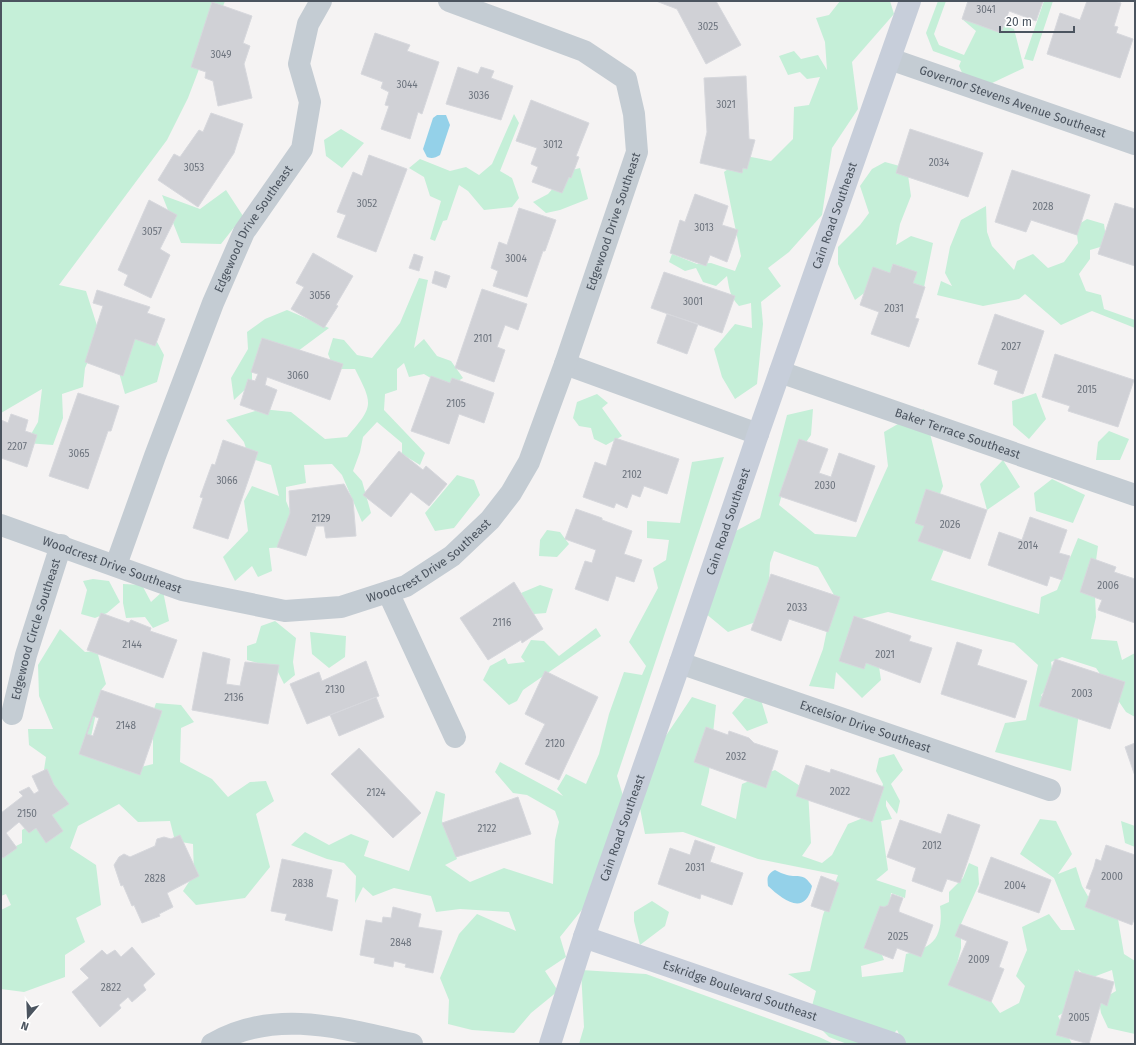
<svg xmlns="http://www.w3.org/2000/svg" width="1136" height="1045" viewBox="0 0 1136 1045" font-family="'Fira Sans',sans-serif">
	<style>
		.green { fill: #c5efd8 }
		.water { fill: #94d1e9 }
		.building { fill: #d0d1d6; stroke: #d7d8dd; fill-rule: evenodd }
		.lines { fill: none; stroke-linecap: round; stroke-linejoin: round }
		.street { stroke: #c4ccd3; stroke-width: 22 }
		.secondary { stroke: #c7ceda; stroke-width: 22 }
		.labels { text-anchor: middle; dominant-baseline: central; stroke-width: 3.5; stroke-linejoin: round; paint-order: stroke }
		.number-label { font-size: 10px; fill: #6c737d }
		.street-label { font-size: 12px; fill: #4b545f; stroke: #fff }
	</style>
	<rect width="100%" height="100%" fill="#f5f3f3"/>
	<path class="green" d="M1 1H225L188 98 167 140 59 285 86 291 100 335 85 368 83 387 62 394 63 418 53 445 26 443 38 422 42 389 1 413Z
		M840 1H890L894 14 852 62 858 109 832 148 822 215 789 252 768 268 781 286 761 302 763 324 757 384 735 399 722 377 714 349 735 324 752 328 751 303 739 306C730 297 729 288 727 276L716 286 703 282 696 268 685 271 669 262 672 254 697 264 711 263 735 271 741 256 724 172 746 156 771 161 793 139 794 107 809 105 820 77 807 79 800 72 788 75 779 56 794 51 801 59 818 55 827 70 825 42 816 18 829 15Z
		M938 1H946L934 34 939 45 964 55 976 31 962 19 999 24 1014 29 1024 68 971 93 959 66 961 61 933 51 926 33Z
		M1044 1H1053L1033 61 1024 59Z
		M514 114 519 123 500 171 512 178 519 198 512 207 484 210 468 191 459 185 447 220 443 221 435 241 430 239 441 201 430 196 424 177 409 168 420 159 450 171 466 167 479 175 492 164Z
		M341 129 364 143 342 168 326 156 324 140Z
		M885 162 907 168 911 196 900 224 896 245 911 236 933 243 922 297 911 293 884 278 855 300 838 264V247L860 225 869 213 860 186 872 169Z
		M580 168 588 199 560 210 546 213 533 202 548 194 568 171Z
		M226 190 243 216 221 244 181 243 162 195 200 209Z
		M986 206 987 232 992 246 1014 270 1017 261 1033 254 1048 268 1064 262 1078 243 1076 226 1087 219 1104 224 1107 245 1090 250V259L1079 274 1086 291 1101 295 1104 309 1135 320V328L1092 311 1061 325 1025 294 1019 299 983 306 937 295 941 281 952 286 945 273 950 247 961 220Z
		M419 278 428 280 414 348 424 339 437 356 451 361 463 378 447 388 424 374 409 377 404 363 397 369V390L385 394 384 410 425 453 420 465 402 454V443L377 422 363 437 360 452 353 471 362 481 371 513 362 522 342 475 332 464 304 465 306 483 286 487V501L295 523 291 547 269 548 272 571 258 577 252 566 235 581 223 557 248 531 244 501 252 486 279 496 271 465 249 458 244 442 226 420 262 409 291 412 325 439 347 437C373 406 374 406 355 369H334L328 354 333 338 344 340 357 355 372 358 400 323Z
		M287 310 329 328 294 354 252 369V383L234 400 231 378 248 349 247 332 265 319Z
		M148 325 164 355 157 382 125 394 113 351Z
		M1036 393 1046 419 1029 439 1013 425 1012 401Z
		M597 394 608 403 602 408 622 436 606 445 594 439 591 428 579 426 573 418 577 402Z
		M813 409 811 435 790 465 779 505 815 534 856 537 888 466 884 432 924 409 943 486 931 518 947 542 931 580 1039 614 1041 597 1057 590 1078 538 1098 546 1094 575 1096 617 1091 639 1117 641 1122 660 1135 653V717L1126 712 1096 668 1062 657 1051 662 1054 682 1041 695 1046 702 1079 713 1071 771 995 752 1005 723 1026 720 1038 665 1014 643 888 612 860 619 878 660 881 680 862 698 836 672 834 689 809 686 823 649 834 595 818 567 774 551 770 563 767 618 728 632 705 613 732 533 760 518 787 415Z
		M1109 431 1129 439 1120 460H1096L1098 442Z
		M724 457 617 776 624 799 585 906 560 937 566 957 545 971 558 991 531 1013 514 1033 472 1030 448 1024 449 1000 440 978 459 934 477 914 516 931 509 912 460 909 436 912 431 896 394 888 373 896 363 887 355 903 356 876 344 863 327 859 291 845 305 832 329 845 351 834 369 841 364 856 409 871 436 791 445 794 442 821 457 859 445 865 470 882 504 868 553 884 555 840 559 822 555 811 527 795 513 793 495 772 500 762 563 796 557 789 566 774 586 784 599 754 609 714 624 672 642 675 646 666 629 642 658 588 653 568 666 560 669 540 647 538V521L680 523 692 462Z
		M1003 460 1020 487 987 510 980 484Z
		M457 475 474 480 480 495 454 528 435 531 425 513Z
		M1052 479 1085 495 1073 523 1036 511 1034 493Z
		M547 530 560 532 569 544 557 557 539 556 540 540Z
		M93 579 109 581 120 602 107 613 95 618 81 614 87 590 83 581Z
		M123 584 142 585 151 602 163 591 169 621 153 628 145 617 126 618 123 603Z
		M540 585 553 589 546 613 534 614 521 593Z
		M275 621 296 638 293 662 295 675 284 684 276 668 247 660V646L256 643 261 626Z
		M596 628 601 636 523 690 517 701 509 705 483 680 490 666 505 658 508 664 525 662 521 657 531 640 544 641 559 656Z
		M60 629 85 652 97 651 106 684 101 690 89 746 133 769 153 764V712L156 703 181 705 194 722 181 728 180 762 212 779 228 797 250 782 266 781 274 801 256 814 270 867 245 898 196 905 183 891 194 874 193 844 175 841 170 821 138 822 119 804 78 826 70 848 96 865 101 905 76 918 85 942 65 955V977L24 992 1 989V910L11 905 6 894 1 896V844L12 848 22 843V830L36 821 46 757 29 745 28 729H53L39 696 38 665Z
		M310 632 346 636 345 657 329 668 312 654Z
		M692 697 716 705 709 772 701 805 736 819 742 784 775 770 808 791 811 843 802 856 822 863 832 855 848 824 873 814 883 784 876 771 879 758 894 754 903 770 891 784 900 801 897 814 886 800V806L892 819 881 821 888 870 876 880 906 890 905 898 891 893 889 908 878 945 884 960 861 966 862 977 903 972 906 954C913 952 924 949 930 944 941 936 942 918 940 906L949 902V892L963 878 969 863 978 867 979 884 961 924V948L952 984 985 993 1000 1013 1019 1003 1025 986 1016 976 1027 950 1022 927 1049 914 1061 930H1075L1054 878 1020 854 1040 819 1056 821 1072 854 1058 874 1076 867 1082 886 1093 905 1118 919 1124 954 1135 961V1025L1134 1026 1135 1034 1108 1028 1101 1013 1099 1001 1116 991 1112 970 1088 979 1078 969 1089 997 1058 1016 1072 1044H904L897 1030 883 1044H847L829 1037 809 1017 816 991 788 974 810 971 823 915 838 875 758 859 683 832 645 834 638 798 661 743Z
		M745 698 761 700 768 723 747 731 732 713Z
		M1121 821 1135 826V847L1125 843Z
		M652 901 669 912 665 926 640 945 634 921V912Z
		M581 970 646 974 819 1037 834 1044H579L584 1027Z"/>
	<path class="water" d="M437 115H446L450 125 440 155C435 158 432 159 427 157L423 149 433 118Z
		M775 870C779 872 783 874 787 875 799 878 803 872 812 886 805 917 783 900 768 886 767 878 767 874 775 870Z"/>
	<path class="building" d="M656 1H716L741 45 706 64 677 9Z
		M968 1H1043L1036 21 1009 11 1001 33 962 19Z
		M1087 1H1114L1121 3 1114 26 1118 27 1116 33 1133 39 1120 78 1047 54 1060 13 1080 20Z
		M212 2 252 16 243 43 250 46 244 64 252 98 218 106 213 81 205 78 206 72 191 67Z
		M375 33 410 45 407 51 439 62 422 114 418 112 410 139 381 129 389 106 385 105 389 92 381 88 383 82 361 74Z
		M458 67 478 74 481 67 494 71 491 78 513 86 501 120 446 104Z
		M746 76 749 139 755 140 747 169 743 168 742 173 700 163 707 132 704 78Z
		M531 100 589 123 576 156 579 157 571 178 569 177 562 193 532 182 538 167 531 164 537 148 516 141Z
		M211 113 243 124 234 153 198 207 158 180 174 154 180 157 199 130 203 132Z
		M910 129 983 153 968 197 896 173Z
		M369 155 407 169 376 252 337 237 346 215 337 212 353 172 362 176Z
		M1012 170 1090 195 1077 235 1031 220 1026 232 995 222Z
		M695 194 728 206 722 225 738 230 727 262 710 255 706 266 670 253 680 220 685 222Z
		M149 200 177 215 160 249 170 255 151 298 124 285 128 275 118 270Z
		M1115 203 1135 209V266L1098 254Z
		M519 208 556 220 545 251H543L527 297 493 286 498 271 491 268 499 242 507 245Z
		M313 253 353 276 336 305 338 306 324 328 291 309 304 287 296 283Z
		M414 254 423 257 419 271 409 268Z
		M893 264 917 272 913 283 925 287 915 318 919 319 909 347 871 334 879 312 860 305 873 267 890 273Z
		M435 271 450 276 446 288 432 283Z
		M664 272 735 296 722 333 651 308Z
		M482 289 527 304 518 330 505 325 497 347 505 350 494 382 455 368Z
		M97 290 150 307 147 313 165 319 155 346 135 339 123 376 85 362 103 306 93 303Z
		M667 314 698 324 687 354 657 343Z
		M995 314 1044 331 1023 394 994 384 998 371 978 364Z
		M262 338 343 364 330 400 267 377 265 385 277 390 268 415 240 405 248 379 255 381 258 374 251 372Z
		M1055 354 1134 380 1118 427 1068 411 1070 406 1042 397Z
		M431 376 450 383 452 378 494 393 484 423 459 414 449 444 411 431Z
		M78 393 119 406 111 431H108L88 489 49 476Z
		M11 414 28 420 25 431 37 435 27 467 1 458V420L8 423Z
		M615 438 679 459 667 494 644 486 640 497 632 494 627 508 616 503 614 508 583 497 595 462 606 466Z
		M799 439 828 449 819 473 831 477 839 453 875 466 856 522 779 496Z
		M223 440 258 452 228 539 193 528 203 498 200 497 212 464 215 465Z
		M399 451 423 470 426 466 447 484 429 506 411 492 391 517 363 495Z
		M344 484 353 500 356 536 326 538 324 526H316L306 556 277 547 290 513 289 491Z
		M926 489 987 510 970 559 918 541 924 526 915 523Z
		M576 509 602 518V520L632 531 624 554 642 560 634 582 616 576 608 601 575 589 585 561 592 563 596 550 565 539Z
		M1030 517 1067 530 1059 553 1070 556 1062 580 1050 576 1047 586 988 565 999 532 1022 540Z
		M1091 558 1116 567 1114 572 1135 579V623L1098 610 1102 600 1080 592Z
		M771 574 840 597 828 632 789 619 781 641 751 630Z
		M514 582 543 629 522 643 521 640 488 660 460 618Z
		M101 613 129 623 131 620 151 628 150 631 177 640 163 678 87 650Z
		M854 616 911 636 909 641 932 648 920 683 866 663 864 669 839 661Z
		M957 642 982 650 977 665 1027 681 1015 718 941 694Z
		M203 652 230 659 226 684 240 686 245 662 279 665 268 724 192 710Z
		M1055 659 1125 682 1110 729 1039 706Z
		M366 661 379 696 307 724 290 684 319 672 322 681Z
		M545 671 598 697 559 780 525 764 545 724 525 714Z
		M101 690 162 711 140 775 79 754ZM93 716 99 718 93 736 87 734Z
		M376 697 384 717 339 736 330 715Z
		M706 727 728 735 729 731 749 738 754 743 778 751 766 788 694 762Z
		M1135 743V776L1125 747Z
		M359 748 421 813 393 838 331 774Z
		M806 765 830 773 831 769 884 787 872 822 796 796Z
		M47 769 54 785 69 804 52 815 63 831 46 843 36 828 29 833 19 822 6 833 17 848 3 858 1 856V813L23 796 19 792 29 787 34 794 39 791 32 776Z
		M518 797 531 834 456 857 442 823Z
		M948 814 980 825 960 883 947 879 942 892 912 881 916 868 887 857 900 820 941 834Z
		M180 835 199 876 167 893 173 907 159 914 160 916 142 923 134 905 132 906 123 885 121 886 114 865 119 857 124 854 130 857 155 846 157 839 164 837 171 839Z
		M695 840 715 847 710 862 743 873 732 905 701 894 700 899 658 884 670 848 690 855Z
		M1106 845 1135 855V917L1132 925 1085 907 1091 890 1086 888 1094 867 1096 859 1101 861Z
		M991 857 1051 880 1039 913 978 892Z
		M282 859 332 870 326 897 338 900 332 931 285 920 287 914 271 911Z
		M821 876 839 883 829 912 811 906Z
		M892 894 903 898 899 909V912L933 925 921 957 897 948 893 959 864 948 880 906 884 907 888 905Z
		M393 907 421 914 418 927 442 931 433 973 405 967 406 964 394 961 393 967 374 963 375 958 360 955 366 920 382 923 383 917 391 918Z
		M960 924 1008 942 999 967 1004 969 991 1002 948 985 967 941 955 936Z
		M132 947 155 974 143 985 146 990 132 1002 128 997 119 1005 121 1008 100 1027 72 992 89 978 80 969 102 950 107 955 115 950 121 957Z
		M1075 971 1114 982 1107 1006 1101 1003 1089 1044 1056 1035Z"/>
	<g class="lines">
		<g class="street">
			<path id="s1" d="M890 59 1135 144"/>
			<path d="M565 364 758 434"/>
			<path id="s2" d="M780 372 1135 495"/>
			<path id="s3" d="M1 525 182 590 285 611 341 607 406 586 452 556 490 520 511 493 529 462 565 364 637 152 634 114 626 79 584 51 449 1"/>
			<path id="s4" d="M116 565 155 456 213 303 244 232 302 149 310 102 299 64 308 24 321 1"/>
			<path d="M388 592 455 737"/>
			<path id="s5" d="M680 663 1050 790"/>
			<path id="s6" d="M12 714 26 655 61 545"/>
			<path d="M212 1044C275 1007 345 1029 412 1044"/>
		</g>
		<g class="secondary">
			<path id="s7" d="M584 937 895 1044"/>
			<path id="s8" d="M550 1044 584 937 680 663 758 434 910 1"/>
		</g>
	</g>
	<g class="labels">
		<g class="number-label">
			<text x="986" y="10">3041</text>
			<text x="708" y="27">3025</text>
			<text x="221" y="55">3049</text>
			<text x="407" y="85">3044</text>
			<text x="479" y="96">3036</text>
			<text x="726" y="105">3021</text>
			<text x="553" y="145">3012</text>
			<text x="939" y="163">2034</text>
			<text x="194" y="168">3053</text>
			<text x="367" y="204">3052</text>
			<text x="1043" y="207">2028</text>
			<text x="704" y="228">3013</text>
			<text x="152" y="232">3057</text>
			<text x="516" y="259">3004</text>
			<text x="320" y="296">3056</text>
			<text x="693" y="302">3001</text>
			<text x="894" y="309">2031</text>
			<text x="483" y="339">2101</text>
			<text x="1011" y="347">2027</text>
			<text x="298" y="376">3060</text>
			<text x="1087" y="390">2015</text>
			<text x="456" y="404">2105</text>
			<text x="17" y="447">2207</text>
			<text x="79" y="454">3065</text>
			<text x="632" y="475">2102</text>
			<text x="227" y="481">3066</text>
			<text x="825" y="486">2030</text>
			<text x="321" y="519">2129</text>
			<text x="950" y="525">2026</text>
			<text x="1028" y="546">2014</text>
			<text x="1108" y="586">2006</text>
			<text x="797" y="608">2033</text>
			<text x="502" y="623">2116</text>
			<text x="132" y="645">2144</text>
			<text x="885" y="655">2021</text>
			<text x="335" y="690">2130</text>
			<text x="1082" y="694">2003</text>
			<text x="234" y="698">2136</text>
			<text x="126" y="726">2148</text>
			<text x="555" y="744">2120</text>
			<text x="736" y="757">2032</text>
			<text x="840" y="792">2022</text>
			<text x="376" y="793">2124</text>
			<text x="27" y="814">2150</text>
			<text x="487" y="829">2122</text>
			<text x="932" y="846">2012</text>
			<text x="695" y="868">2031</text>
			<text x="1112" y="877">2000</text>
			<text x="155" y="879">2828</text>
			<text x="303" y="884">2838</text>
			<text x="1015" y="886">2004</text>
			<text x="898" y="937">2025</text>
			<text x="401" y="943">2848</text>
			<text x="979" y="960">2009</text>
			<text x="111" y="988">2822</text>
			<text x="1079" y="1018">2005</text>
		</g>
		<g class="street-label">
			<text stroke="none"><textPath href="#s1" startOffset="130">Governor Stevens Avenue Southeast</textPath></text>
			<text stroke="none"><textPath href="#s8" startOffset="876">Cain Road Southeast</textPath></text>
			<text stroke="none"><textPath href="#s3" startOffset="854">Edgewood Drive Southeast</textPath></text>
			<text stroke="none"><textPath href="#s4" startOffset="364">Edgewood Drive Southeast</textPath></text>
			<text stroke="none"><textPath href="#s2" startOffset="188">Baker Terrace Southeast</textPath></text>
			<text stroke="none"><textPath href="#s8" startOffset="552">Cain Road Southeast</textPath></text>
			<text stroke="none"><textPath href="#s3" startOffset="454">Woodcrest Drive Southeast</textPath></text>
			<text stroke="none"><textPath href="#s3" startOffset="118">Woodcrest Drive Southeast</textPath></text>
			<text stroke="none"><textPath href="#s6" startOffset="88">Edgewood Circle Southeast</textPath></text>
			<text stroke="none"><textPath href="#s5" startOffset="196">Excelsior Drive Southeast</textPath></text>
			<text stroke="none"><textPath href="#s8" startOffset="228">Cain Road Southeast</textPath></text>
			<text stroke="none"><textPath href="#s7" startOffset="165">Eskridge Boulevard Southeast</textPath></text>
		</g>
	</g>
	<rect width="1136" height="1045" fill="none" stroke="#4b545f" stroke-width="4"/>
	<g transform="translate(28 1017) rotate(199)" stroke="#ffffff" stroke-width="3" paint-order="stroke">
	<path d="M0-3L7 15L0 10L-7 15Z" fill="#4b545f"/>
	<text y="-6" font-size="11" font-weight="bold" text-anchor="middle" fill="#4b545f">N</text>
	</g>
	<path d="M1000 26v6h74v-6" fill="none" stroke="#4b545f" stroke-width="2"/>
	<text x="1006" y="26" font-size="12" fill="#4b545f" stroke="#ffffff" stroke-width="3" paint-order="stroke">20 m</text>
</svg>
